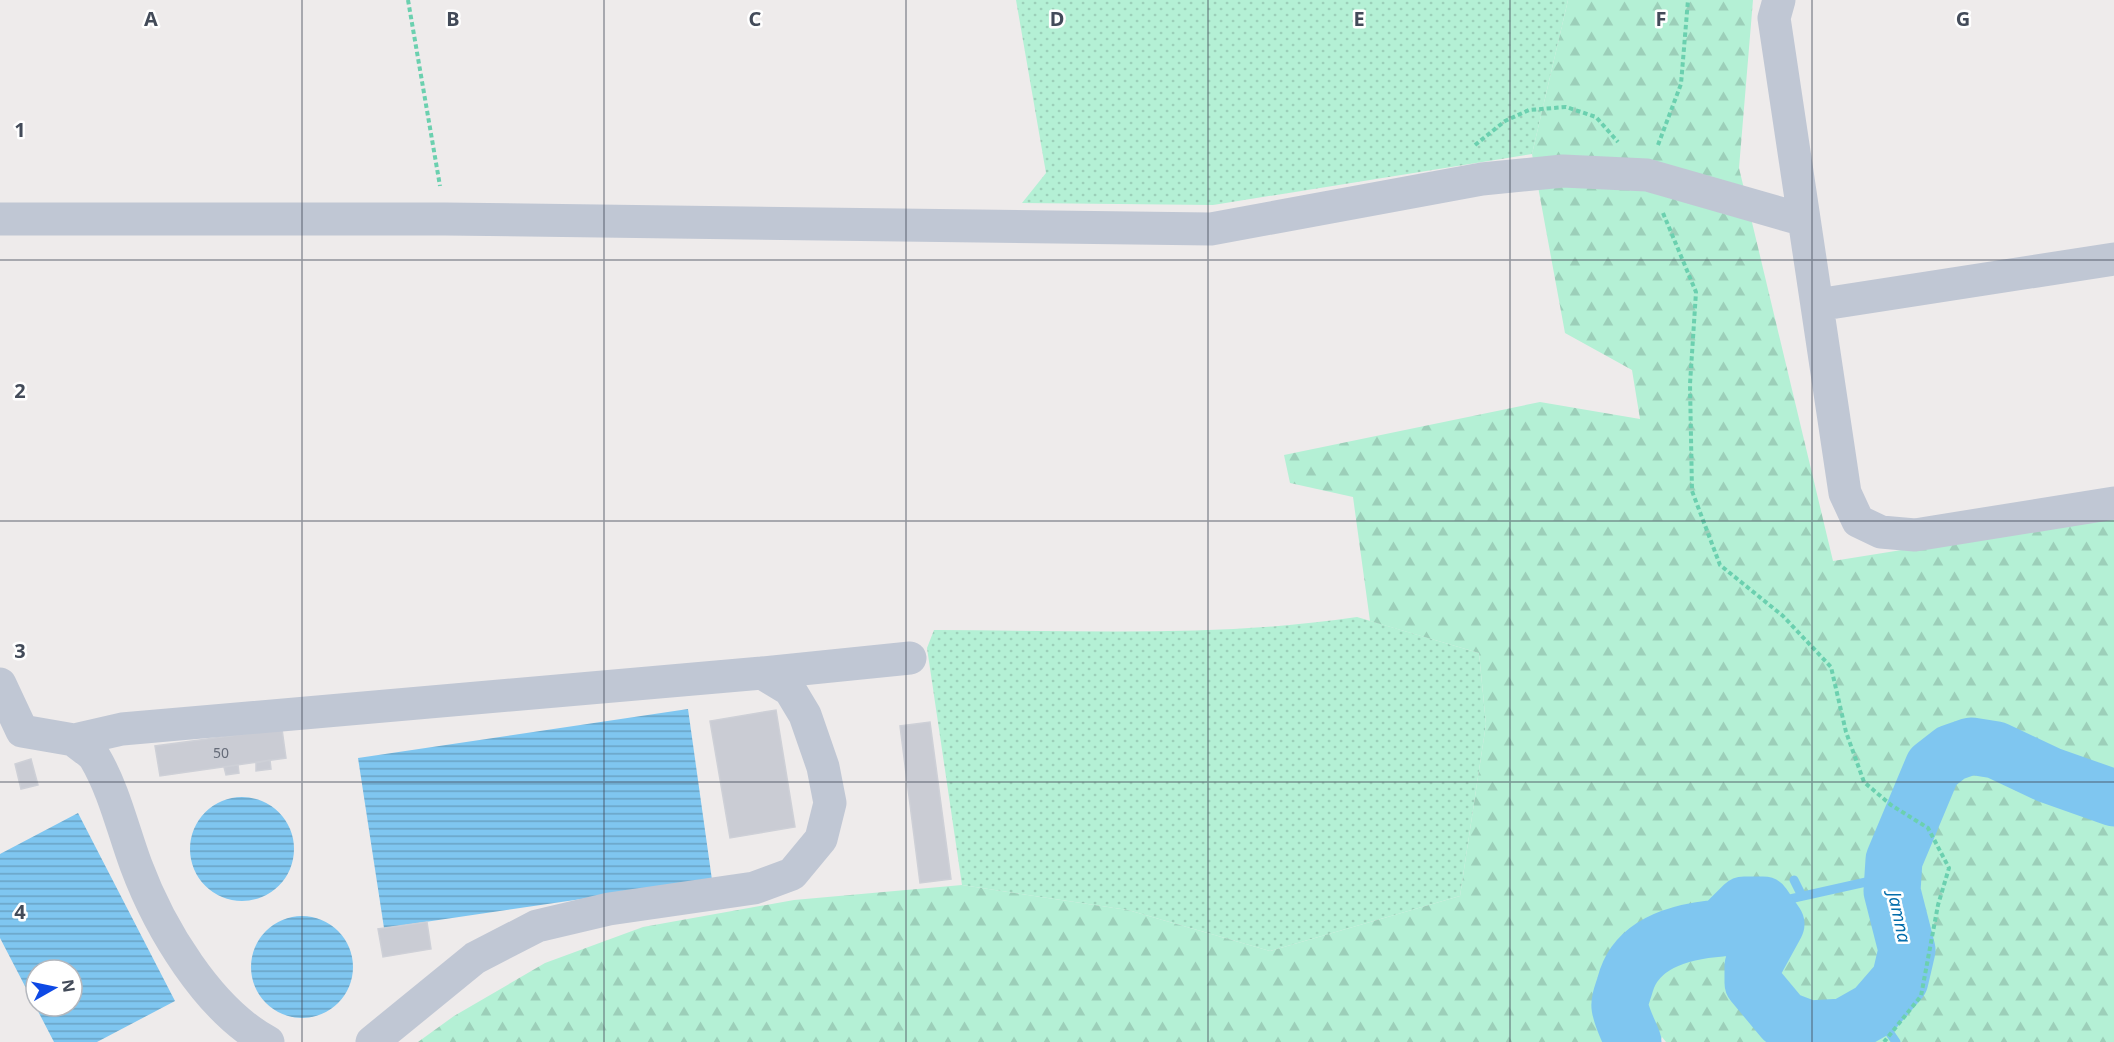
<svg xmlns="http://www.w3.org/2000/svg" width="2114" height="1042" viewBox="0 0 2114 1042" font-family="'Noto Sans',sans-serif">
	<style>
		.green { fill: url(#green-dots) }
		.forest { fill: url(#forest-firs) }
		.water { fill: url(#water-rules); fill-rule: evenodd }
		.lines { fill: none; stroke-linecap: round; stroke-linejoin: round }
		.stream { stroke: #7fc6f0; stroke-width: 9 }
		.river { stroke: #7fc6f0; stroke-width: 57 }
		.building { fill: #caccd4; stroke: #ced0d7; stroke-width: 1.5 }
		.path { stroke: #6bd0af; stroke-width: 4; stroke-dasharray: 4.5 3; stroke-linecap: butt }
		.minor { stroke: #c0c7d4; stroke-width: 33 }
		.grid { fill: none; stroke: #434b59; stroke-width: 1.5; stroke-opacity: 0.55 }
		.labels { text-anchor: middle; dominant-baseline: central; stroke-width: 5; stroke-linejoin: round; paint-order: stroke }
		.number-label { font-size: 14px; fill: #656b78 }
		.water-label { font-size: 18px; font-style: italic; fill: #046dab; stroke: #fff }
		.grid-label { font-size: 20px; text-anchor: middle; font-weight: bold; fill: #434b59; stroke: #fff; stroke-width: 5; stroke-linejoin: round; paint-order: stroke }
	</style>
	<defs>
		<pattern id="green-dots" width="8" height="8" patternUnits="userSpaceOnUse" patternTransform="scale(1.5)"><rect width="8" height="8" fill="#b4f0d5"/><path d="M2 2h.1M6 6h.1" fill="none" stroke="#9ccfb9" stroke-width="1.8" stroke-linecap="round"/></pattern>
		<pattern id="forest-firs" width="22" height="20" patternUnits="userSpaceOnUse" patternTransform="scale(1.5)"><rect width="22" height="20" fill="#b4f0d5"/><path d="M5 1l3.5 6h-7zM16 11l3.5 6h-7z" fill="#9ccfb9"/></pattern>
		<pattern id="water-rules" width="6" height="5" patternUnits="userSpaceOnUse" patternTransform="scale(1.5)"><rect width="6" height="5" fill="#7fc6f0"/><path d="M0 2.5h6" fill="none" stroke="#6aa3c5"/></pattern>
	</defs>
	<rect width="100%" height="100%" fill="#eeebeb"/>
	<path class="green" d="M1016 0H1568L1532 154 1213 205 1022 203 1046 173Z
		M1357 617 1479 653 1486 724 1460 896 1270 951 1128 910 962 885 927 648 934 630C1075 630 1217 638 1357 617Z"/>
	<path class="forest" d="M1568 0H1753L1739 168 1833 561 2114 516V1042H1666L1662 1037 1660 1042H418L454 1016 545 963 643 927 794 900 962 885 1128 910 1270 951 1460 896 1486 724 1479 653 1370 621 1353 497 1290 483 1284 455 1540 402 1640 419 1632 370 1565 333 1532 154Z"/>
	<path class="water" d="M688 709 712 880 384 928 358 758Z
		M190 849a52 52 0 1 1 104 0a52 52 0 1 1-104 0Z
		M78 813 175 1001 97 1042H54L0 938V854ZM36 970H72V1006H36Z
		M251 967a51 51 0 1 1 102 0a51 51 0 1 1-102 0Z"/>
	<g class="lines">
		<path class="stream" d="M1794 880 1802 896
			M1763 905 1893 876
			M1874 1010 1896 1042"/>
		<path class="river" d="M1633 1042C1629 1031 1622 1019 1620 1007 1619 1001 1623 992 1625 985 1636 942 1682 931 1721 928L1744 905H1763L1776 924 1753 966V983L1783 1019 1809 1029 1844 1027 1874 1010 1900 980 1907 950 1892 891 1894 860 1933 767 1951 753 1971 746 1996 750 2049 775 2114 798"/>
	</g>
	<path class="building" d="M776 710 795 827 730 838 710 721Z
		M930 722 951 879 920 883 900 726Z
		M282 729 286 758 160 776 155 746Z
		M31 759 38 785 21 789 15 764Z
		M270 760 271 769 256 771V763Z
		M238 765 239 773 226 775 224 767Z
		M427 922 431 949 383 957 378 929Z"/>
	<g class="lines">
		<path class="path" d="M408 0 440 186
			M1475 145 1505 121 1529 110 1566 107 1596 117 1618 142
			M1658 145 1681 84 1688 0
			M1663 213 1696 292 1690 384 1692 491 1720 565 1783 616 1831 667 1846 732 1864 782 1891 805 1928 828 1949 868 1938 905 1921 996 1884 1042"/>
		<path class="minor" d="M1779 0 1774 18 1845 493 1858 521 1881 532 1915 535 2114 503
			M0 219H445L1211 229 1482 179 1563 171 1647 175 1804 220
			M1817 305 2114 259
			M762 673 910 658
			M0 684 22 731 74 740 122 729 762 673 790 690 805 715 823 767 830 803 821 839 792 874 754 888 609 909 537 926 475 958 372 1042
			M74 740C80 746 90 751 95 758 114 790 123 830 136 865 159 927 208 1010 268 1042"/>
	</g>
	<path class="grid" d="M302 0V1042M604 0V1042M906 0V1042M1208 0V1042M1510 0V1042M1812 0V1042M0 260H2114M0 521H2114M0 782H2114"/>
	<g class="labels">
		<g class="number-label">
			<text x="221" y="752">50</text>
		</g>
		<g class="water-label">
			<text transform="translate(1900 917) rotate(78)">Jamna</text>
		</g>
	</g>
	<g class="grid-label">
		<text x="151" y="26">A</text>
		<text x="453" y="26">B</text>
		<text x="755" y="26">C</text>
		<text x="1057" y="26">D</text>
		<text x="1359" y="26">E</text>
		<text x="1661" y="26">F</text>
		<text x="1963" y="26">G</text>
		<text x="20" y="137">1</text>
		<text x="20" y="398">2</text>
		<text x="20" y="658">3</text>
		<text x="20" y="919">4</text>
	</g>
	<g transform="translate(54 988) rotate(81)"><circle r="28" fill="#ffffff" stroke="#b4b7bd" stroke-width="1.5"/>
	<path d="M0-4.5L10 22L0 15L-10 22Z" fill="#0e49e5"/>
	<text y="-9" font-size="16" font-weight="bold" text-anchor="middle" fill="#434b59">N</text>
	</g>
</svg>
